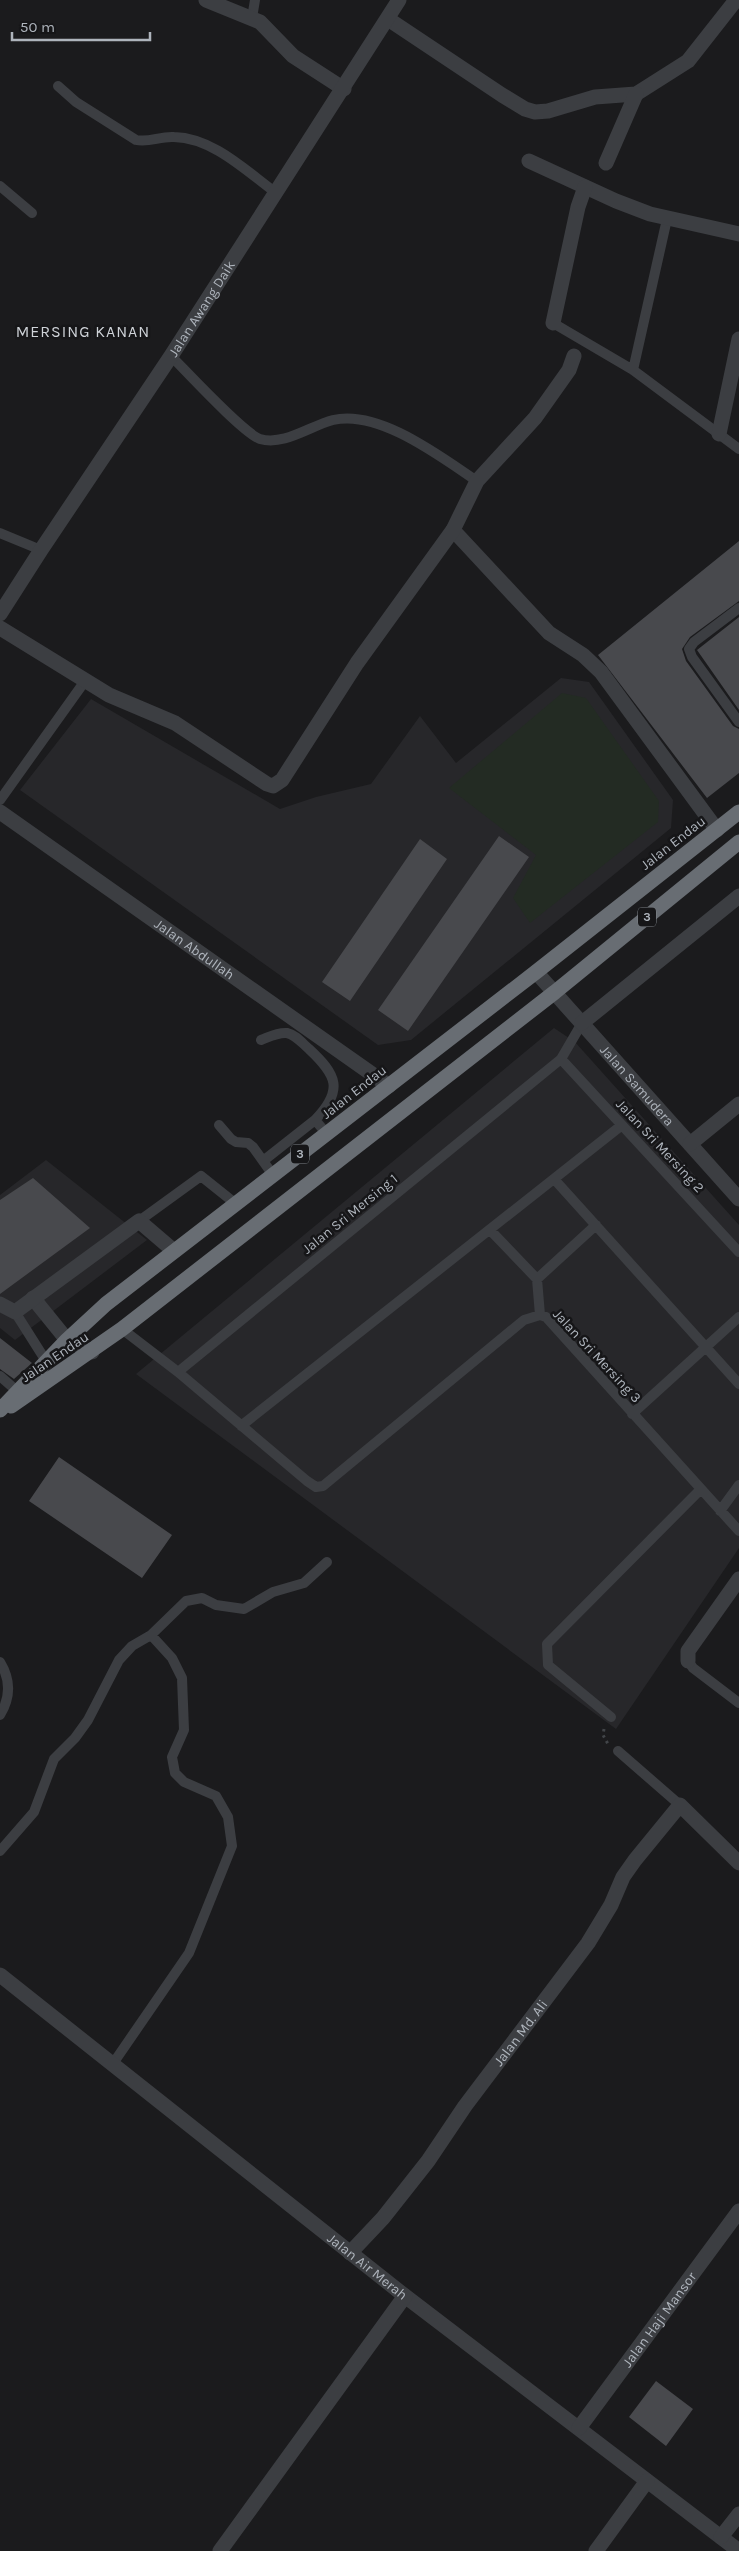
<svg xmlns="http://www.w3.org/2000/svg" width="739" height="2551" viewBox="0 0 739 2551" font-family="Karla,sans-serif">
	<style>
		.built { fill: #27272a }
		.green { fill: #232b23 }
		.building { fill: #48494d }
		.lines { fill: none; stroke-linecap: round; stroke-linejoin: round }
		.path { stroke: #424549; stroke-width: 3; stroke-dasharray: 2.5 4; stroke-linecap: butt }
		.lane { stroke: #3c3e42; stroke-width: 10 }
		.street { stroke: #3c3e42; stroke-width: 15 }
		.highway { stroke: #686d73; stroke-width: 15 }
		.labels { text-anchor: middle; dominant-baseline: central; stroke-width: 5; stroke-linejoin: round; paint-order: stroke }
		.shield { fill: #161618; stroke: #80858b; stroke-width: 1 }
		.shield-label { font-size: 12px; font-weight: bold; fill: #aeb4bc }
		.street-label { font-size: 14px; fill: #aeb4bc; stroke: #161618 }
		.quarter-label { font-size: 16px; letter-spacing: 1px; fill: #cfd3d8; stroke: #161618 }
	</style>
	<rect width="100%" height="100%" fill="#1b1b1d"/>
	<path class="built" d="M561 678 589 682 673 800 671 828 411 1040 378 1045 20 790 91 699 280 809 316 797 371 784 420 716 456 763Z
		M554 1028 575 1042 739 1225V1548L616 1729 136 1374Z
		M46 1160 147 1240 15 1340 0 1328V1195Z"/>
	<path class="green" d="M562 693 586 698 659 801 658 822 530 923 513 898 536 855 449 788Z"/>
	<path class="building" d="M739 541V601L690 637 682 649 686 661 733 726 739 729V773L707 798 598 655Z
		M739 617V710L697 650Z
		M499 836 529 857 408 1031 378 1010Z
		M420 839 447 859 350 1001 322 982Z
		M33 1178 90 1228 0 1294V1200Z
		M0 1338 32 1363 14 1379 0 1369Z
		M59 1457 172 1535 142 1578 29 1501Z
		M656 2381 693 2409 666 2446 629 2417Z"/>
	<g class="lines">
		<path class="path" d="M604 1729 603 1735 608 1744"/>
		<path class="lane" d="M252 18 255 0
			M58 86 76 102 136 140C149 143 160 136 174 137 213 138 245 170 275 192
			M0 186 32 213
			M553 323 633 370 739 449
			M171 356C187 372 243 433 260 439 284 446 310 426 333 420 379 409 441 457 477 481
			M633 370 667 219
			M0 533 41 550
			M739 608 694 642 689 649 692 657 739 722
			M0 800 85 681
			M261 1040C269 1037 278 1032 287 1033 296 1035 302 1043 309 1049 337 1075 344 1090 315 1120L327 1134
			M561 1059 739 1252
			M219 1125 231 1139 236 1142 248 1143 253 1147 273 1175
			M263 1161 315 1120
			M554 1179 739 1384
			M139 1221 201 1176 236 1204
			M491 1231 537 1279 596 1225
			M537 1279 540 1315
			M15 1312 46 1361
			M122 1329 178 1372 561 1059 582 1023
			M178 1372 307 1481 316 1487 323 1486 524 1320 540 1315 546 1317 739 1531
			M0 1376 17 1391
			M632 1414 739 1317
			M241 1426 622 1125
			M720 1511 739 1485
			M688 1661 693 1668 739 1703
			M0 1662C11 1680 11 1697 0 1715
			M611 1717 548 1665 547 1644 700 1490
			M618 1751 680 1805
			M0 1851 34 1812 54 1759 75 1738 88 1720 119 1660 132 1646 151 1635 186 1601 202 1598 216 1605 244 1609 273 1592 304 1583 327 1562
			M112 2065 189 1953 232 1846 228 1817 216 1796 184 1782 175 1773 172 1757 184 1730 182 1678 172 1658 151 1635"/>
		<g class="street">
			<path d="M206 0 260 22 293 56 344 89"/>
			<path d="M388 19 502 95 525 109 535 112 548 111 595 97 636 94 688 61 736 0"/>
			<path d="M529 161 616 201 650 214 739 234"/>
			<path d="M606 163 636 94"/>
			<path d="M553 323 578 207 585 187"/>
			<path d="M719 434 739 339"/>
			<path d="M453 530 549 633 583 655 601 672 717 830"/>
			<path id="s1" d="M0 614 41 550 171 356 399 0"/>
			<path d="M0 628 109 695 175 723 267 784 273 786 282 780 357 663 453 530 477 481 535 418 569 370 574 356"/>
			<path id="s2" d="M0 812 389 1086"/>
			<path id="s3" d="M536 972 739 1199"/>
			<path d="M582 1023 739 896"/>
			<path d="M690 1144 739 1104"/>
			<path d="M33 1298 67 1340 92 1352"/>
			<path d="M0 1304 15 1312 139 1221 174 1251"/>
			<path d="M688 1661V1651L739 1579"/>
			<path id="s4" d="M0 1975 405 2296 739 2551"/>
			<path id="s5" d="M350 2253 383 2218 428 2161 465 2106 588 1943 611 1905 623 1877 635 1860 680 1805 739 1863"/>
			<path id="s6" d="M579 2428 739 2211"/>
			<path d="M721 2537 739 2514"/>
			<path d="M220 2551 405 2296"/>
			<path d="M596 2551 647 2481"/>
		</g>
		<path class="highway" d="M11 1406 122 1329 555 992 739 842
			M0 1410 67 1340 106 1304 536 972 739 812"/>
	</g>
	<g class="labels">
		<g class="shield">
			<rect x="638" y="907.5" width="18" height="19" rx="4"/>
			<rect x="291" y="1144.5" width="18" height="19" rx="4"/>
		</g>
		<g class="shield-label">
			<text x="647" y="917">3</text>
			<text x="300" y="1154">3</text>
		</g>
		<g class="street-label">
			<text stroke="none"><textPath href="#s1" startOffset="366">Jalan Awang Daik</textPath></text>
			<text transform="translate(673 843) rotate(-38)">Jalan Endau</text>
			<text stroke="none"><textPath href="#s2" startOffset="238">Jalan Abdullah</textPath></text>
			<text stroke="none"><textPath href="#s3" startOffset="152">Jalan Samudera</textPath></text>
			<text transform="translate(354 1092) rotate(-38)">Jalan Endau</text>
			<text transform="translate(660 1146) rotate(47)">Jalan Sri Mersing 2</text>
			<text transform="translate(350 1214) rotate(-39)">Jalan Sri Mersing 1</text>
			<text transform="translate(597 1356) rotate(47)">Jalan Sri Mersing 3</text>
			<text transform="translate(55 1357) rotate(-34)">Jalan Endau</text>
			<text stroke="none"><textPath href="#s5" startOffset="279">Jalan Md. Ali</textPath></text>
			<text stroke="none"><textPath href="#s4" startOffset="469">Jalan Air Merah</textPath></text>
			<text stroke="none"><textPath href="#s6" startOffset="135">Jalan Haji Mansor</textPath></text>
		</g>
		<g class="quarter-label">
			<text x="83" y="331">MERSING KANAN</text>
		</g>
	</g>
	<path d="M12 32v8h138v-8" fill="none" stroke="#aeb4bc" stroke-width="2.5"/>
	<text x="20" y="32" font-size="15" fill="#aeb4bc" stroke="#161618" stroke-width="4" paint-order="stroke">50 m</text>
</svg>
